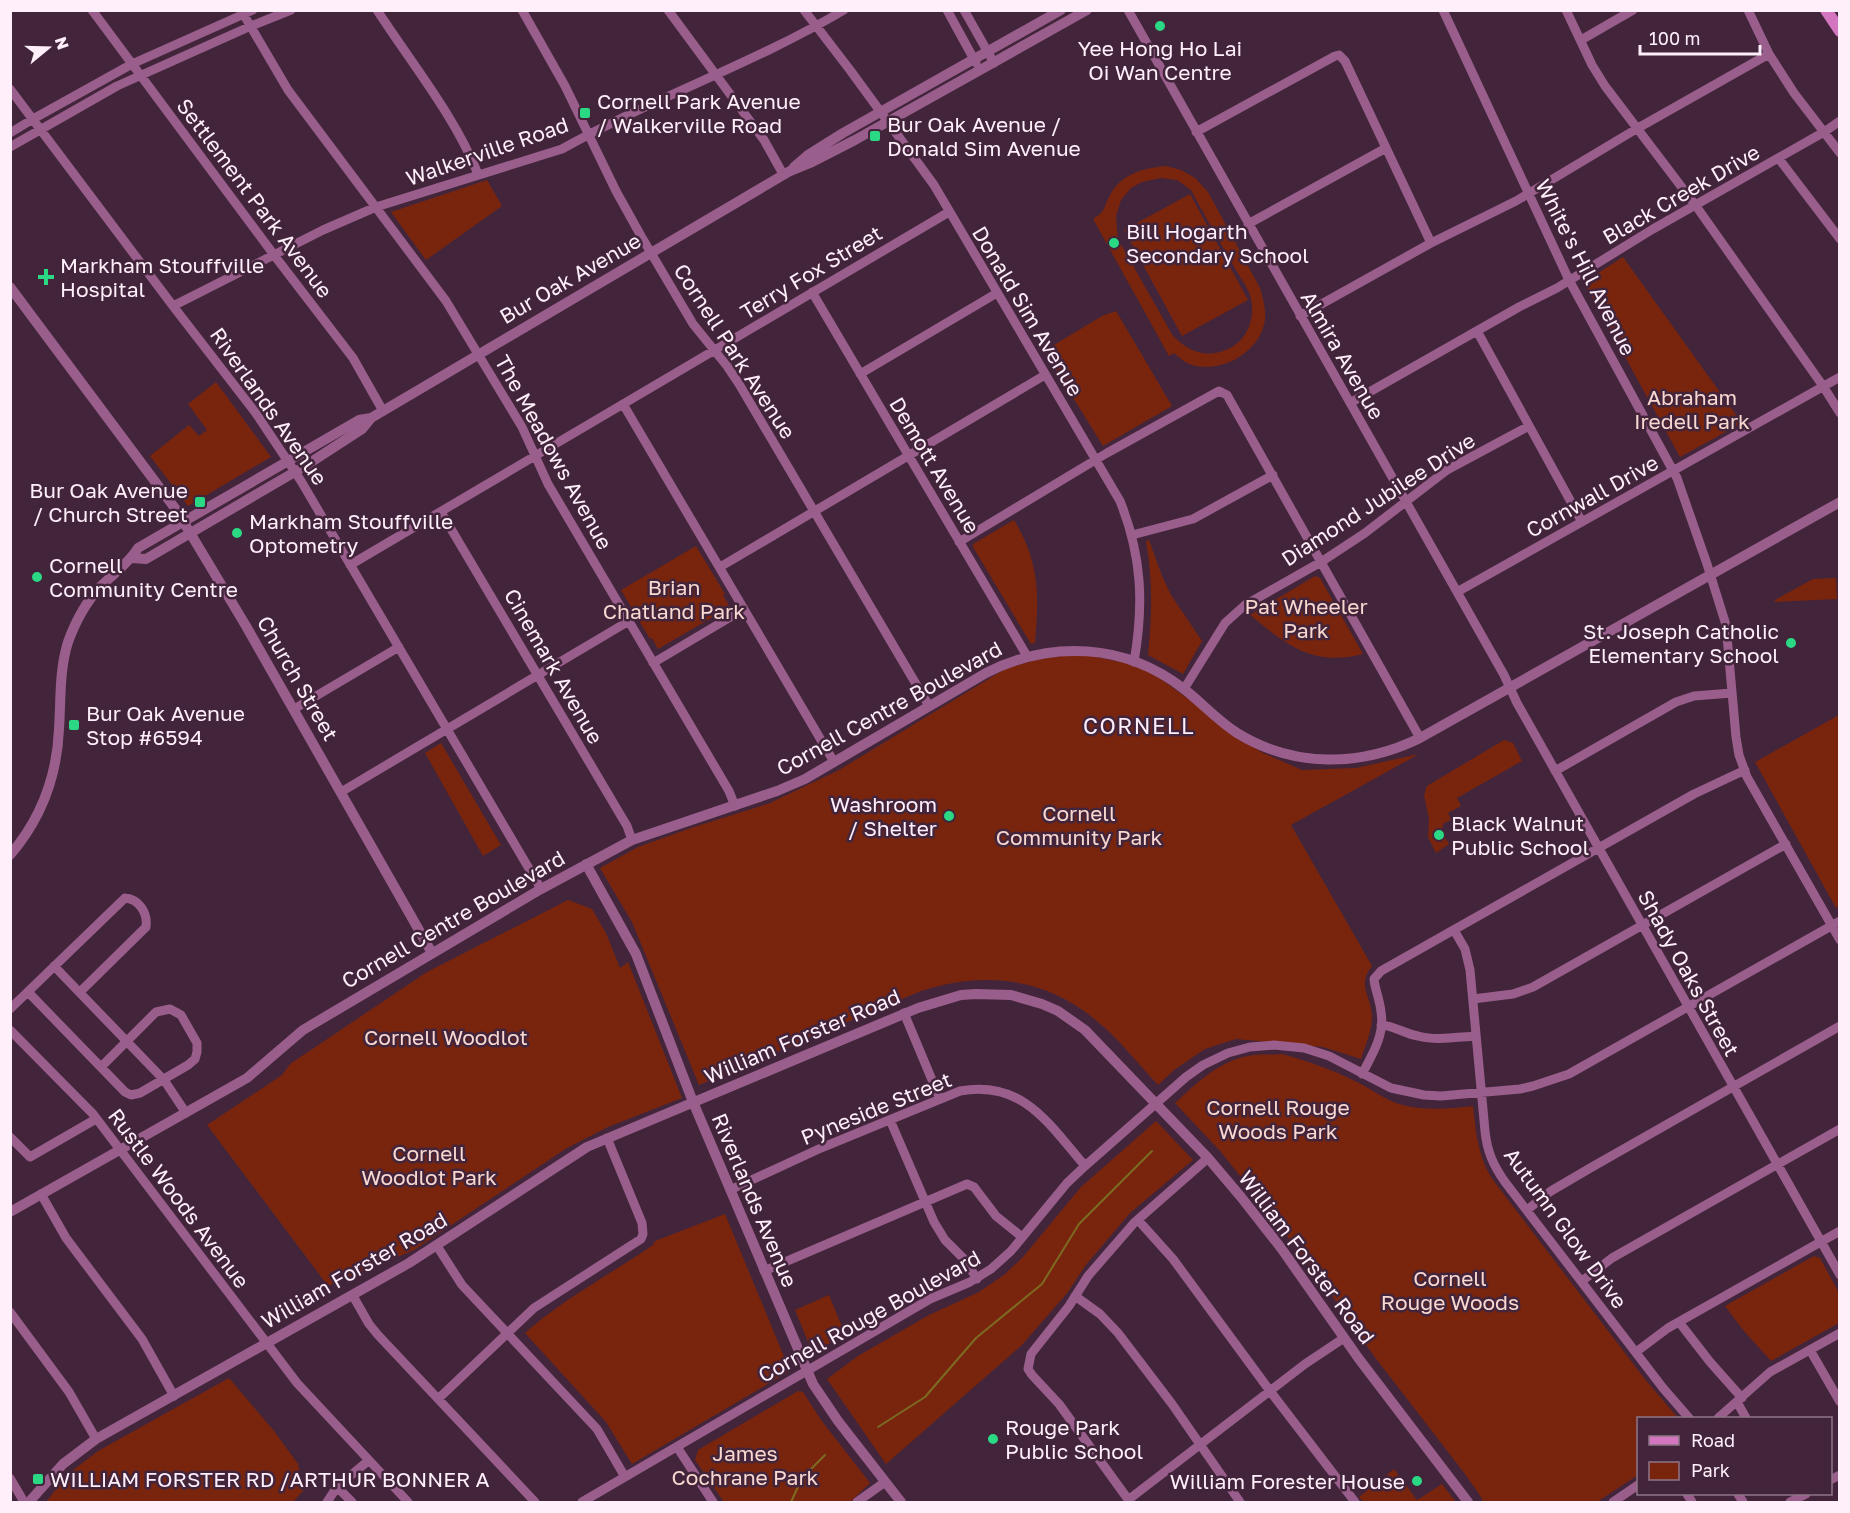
<svg xmlns="http://www.w3.org/2000/svg" width="1850" height="1513" viewBox="0 0 1850 1513" font-family="'Golos Text',sans-serif">
	<style>
		.green { fill: #79250e; fill-rule: evenodd }
		.lines { fill: none; stroke-linecap: round; stroke-linejoin: round }
		.stream { stroke: #7c6b21; stroke-width: 2 }
		.minor { stroke: #995e8b; stroke-width: 9 }
		.tertiary { stroke: #995e8b; stroke-width: 10 }
		.secondary { stroke: #d376bf; stroke-width: 12 }
		.poi-dot { fill: #2bd884; stroke: #42253b; stroke-width: 2 }
		.labels { text-anchor: middle; dominant-baseline: central; stroke-width: 5; stroke-linejoin: round; paint-order: stroke }
		.poi-label { font-size: 21px; fill: #ffeffa; stroke: #42253b; text-anchor: start }
		.street-label { font-size: 21px; fill: #ffeffa; stroke: #42253b }
		.park-label { font-size: 21px; fill: #f8d8d0; stroke: #42253b }
		.neighbourhood-label { font-size: 22px; letter-spacing: 1.5px; fill: #ffeffa; stroke: #42253b }
	</style>
	<rect width="100%" height="100%" fill="#42253b"/>
	<path class="green" d="M1166 166 1181 170 1195 178 1208 192 1260 288C1263 298 1266 309 1265 320 1260 353 1220 375 1189 364 1184 362 1179 357 1174 353L1169 356 1093 219C1105 212 1103 209 1109 197 1120 174 1143 168 1166 166ZM1161 178 1177 180 1191 190C1204 214 1218 239 1232 263 1237 273 1246 284 1250 295 1257 319 1246 344 1223 351 1202 358 1188 350 1173 336L1118 239 1117 231 1116 216 1121 200 1131 188 1142 182Z
		M487 180 502 206 426 260 391 212Z
		M1190 194 1248 300 1182 336 1124 230Z
		M1623 257 1742 423 1680 457 1584 282Z
		M1116 311 1172 406 1103 446 1044 351 1102 316Z
		M216 382 271 457 188 506 150 456 189 425 199 436 207 430 188 404Z
		M1014 520C1040 563 1039 595 1035 643L1031 644 973 547V544Z
		M1149 540 1162 576 1171 595 1202 641 1183 674 1148 655C1152 616 1153 580 1146 541Z
		M696 546 725 594 723 595 730 607 658 649 652 638 650 639 621 590Z
		M1315 576 1320 578 1363 654C1313 667 1287 645 1250 615Z
		M1836 578 1837 599 1775 602V600L1813 579Z
		M1062 656H1091L1126 663 1154 674 1261 752 1302 770 1356 768 1419 754 1291 825 1372 966C1356 986 1372 996 1372 1017 1372 1031 1365 1046 1361 1059L1323 1047 1236 1039 1205 1049 1174 1070 1158 1085C1138 1064 1120 1040 1098 1022 1046 977 985 971 921 991L699 1085 632 922 600 868 638 847 691 828 770 803 839 770 1005 669 1035 660Z
		M1839 715 1840 906 1836 908 1755 762Z
		M1504 740 1513 743 1522 761 1457 798 1461 806 1448 813 1451 820 1444 823 1441 830 1449 844 1436 853 1428 837 1429 819 1424 795 1427 786Z
		M441 743 501 845 483 856 425 753Z
		M568 900 592 909 606 933 620 968 628 962 682 1098 608 1127 567 1148 414 1250 328 1286 207 1125 282 1075 290 1064 427 972Z
		M1282 1054C1308 1061 1333 1070 1357 1082 1371 1089 1384 1099 1399 1104 1422 1111 1449 1109 1473 1106 1476 1133 1478 1157 1493 1180L1644 1378 1678 1418H1638V1475L1597 1502H1483L1481 1497 1465 1474 1374 1356 1328 1290 1264 1206 1221 1152 1175 1103C1199 1081 1221 1059 1254 1055 1263 1054 1273 1055 1282 1054Z
		M1156 1121 1193 1160 1130 1213 1085 1266 1068 1292 1022 1345 886 1464 827 1379 858 1356 929 1315 979 1292 1004 1275 1023 1257 1081 1187Z
		M725 1214 790 1371 632 1464 606 1422 525 1333C563 1299 611 1274 653 1245L655 1241Z
		M1814 1256 1820 1258 1839 1293V1323L1771 1361 1743 1330 1725 1306Z
		M829 1295 845 1334 816 1351 811 1349 795 1310Z
		M229 1378 274 1431 298 1464 303 1491 293 1502H46L68 1474 98 1451Z
		M798 1391 803 1392 821 1420 870 1483 850 1502H724L695 1460 698 1450Z
		M1394 1469 1417 1500 1442 1484 1456 1502H1364L1359 1497Z"/>
	<g class="lines">
		<path class="stream" d="M878 1427 925 1397 976 1338 1042 1284 1079 1224 1152 1151
			M791 1502 802 1478 825 1455"/>
		<path class="minor" d="M92 10 274 255 353 358 383 411
			M241 10 288 90 446 301 522 427 548 484 729 791 735 806
			M377 10C412 64 454 115 478 174
			M522 10 565 86 616 191 641 236 693 324 727 366 739 384 929 706
			M668 10 764 140 783 174
			M804 10 850 70 934 185 1120 501C1142 556 1144 604 1134 662
			M947 10 976 63
			M964 10 994 63
			M1128 10 1504 675 1517 703 1605 859 1840 1275
			M1443 10 1569 280 1677 478 1707 564 1726 625 1736 737 1739 755 1747 777 1840 940
			M1566 10 1592 65 1605 86 1696 206 1823 386 1840 413
			M1748 10 1769 54 1794 93 1840 153
			M1581 40 1633 10
			M10 89 173 306 255 412 301 481 541 889
			M1196 132 1335 56 1339 55 1345 61 1431 243 1516 201 1638 128 1769 54
			M10 133 33 119 132 64 253 10
			M10 147 117 86 251 26 291 10
			M1779 159 1840 239
			M1248 224 1386 148
			M812 292 1027 656
			M173 306 323 230 376 207 562 149C653 98 753 64 844 10
			M1300 316 1431 243
			M1477 331 1582 522
			M860 374 997 293
			M1350 403 1519 307 1557 288 1653 229 1824 132 1840 121
			M623 404 834 762
			M441 512 627 826 632 840
			M1132 535 1193 519 1273 475
			M959 542 1107 453 1219 391 1227 395 1420 738
			M350 565 949 212
			M720 567 1045 375
			M1457 592 1840 377
			M653 663 744 609
			M1184 689 1225 623 1245 605 1321 562 1365 533 1447 470 1529 426
			M294 709 399 647
			M1555 771 1676 702 1694 696 1732 693
			M341 792 629 621
			M1454 930 1465 949 1470 970 1485 1131C1487 1151 1493 1165 1505 1182L1663 1388 1689 1418
			M54 966 164 1080 186 1113
			M28 992 125 1092 131 1095 140 1093 188 1065 195 1059 197 1052V1043L181 1015 170 1009 156 1012 101 1067
			M80 992 146 927C148 913 139 899 125 898
			M1473 999 1513 994 1533 987 1786 844
			M10 1009 125 898
			M904 1013 940 1099
			M1381 1025C1395 1026 1405 1034 1418 1036 1437 1041 1457 1037 1476 1036
			M10 1030 93 1114 297 1383 408 1502
			M1362 1074C1372 1055 1385 1035 1381 1012 1380 1000 1375 990 1374 979L1381 971 1694 794 1745 770
			M890 1120 934 1222 945 1240 965 1260 977 1279
			M10 1137 30 1157 96 1119
			M730 1190 821 1148 960 1091C1023 1080 1048 1123 1085 1166
			M41 1194 66 1238 142 1339 174 1396
			M1527 1210 1551 1191 1592 1167 1840 1026
			M1138 1220 1173 1259 1270 1391 1355 1502
			M437 1246 462 1285 597 1429 625 1477
			M764 1271 967 1184 974 1187 996 1216 1022 1237
			M1582 1281 1612 1258 1840 1129
			M353 1296 369 1324 378 1335 535 1502
			M1075 1296 1100 1314 1118 1333 1172 1404 1240 1502
			M10 1312 69 1392 96 1439
			M1679 1322 1710 1362 1742 1398
			M1810 1350 1840 1402
			M1636 1352 1668 1328 1840 1231
			M438 1399 534 1308 641 1239 643 1234 642 1223 607 1138
			M1737 1402 1746 1418
			M1718 1418 1770 1372 1840 1333
			M677 1447 713 1502
			M10 1478 24 1502
			M1830 1480 1840 1475
			M337 1487 352 1502
			M1687 1494 1692 1502
			M1738 1494 1743 1502
			M1128 1500 1305 1364 1344 1338
			M327 1502 337 1487 368 1461
			M582 1502 930 1299 970 1282 991 1269 1011 1251 1067 1183 1085 1166 1186 1077 1203 1065 1228 1053 1250 1047 1274 1045 1304 1048 1329 1056 1391 1088 1424 1095 1441 1096 1520 1089 1533 1086 1569 1074 1840 921
			M857 1502 885 1482
			M1130 1502 1059 1404 1032 1375 1028 1369 1031 1354 1069 1306 1088 1276 1134 1223 1208 1158
			M1613 1502 1638 1485
			M1790 1502 1806 1494"/>
		<path class="tertiary" d="M794 167 808 155 843 133 1061 10
			M10 287 177 511 246 626 432 953
			M132 558 146 559 305 466 362 429 371 418
			M10 855C41 819 57 776 59 729 61 700 59 671 68 642 75 623 86 602 100 587 113 574 129 563 138 548L359 420 371 418 790 171 812 162 855 140 1087 10
			M586 864 636 954 693 1102 813 1384 838 1421 901 1502
			M10 1212 247 1078 303 1030 541 889 632 840 777 791 805 779 986 673C1051 640 1125 643 1184 689 1202 703 1217 720 1237 733 1294 768 1361 767 1420 738L1840 502
			M29 1502 63 1464 96 1439 409 1263 587 1147 918 1008 961 995 976 994 1011 995 1042 1004 1058 1011 1085 1030 1208 1158 1241 1197 1281 1248 1359 1359 1468 1502"/>
		<path class="secondary" d="M1826 10 1840 31"/>
	</g>
	<g class="poi-dot">
		<circle cx="1160" cy="26" r="6"/>
		<rect x="579" y="107" width="12" height="12" rx="3"/>
		<rect x="869" y="130" width="12" height="12" rx="3"/>
		<circle cx="1114" cy="243" r="6"/>
		<path d="M43 268h6v6h6v6h-6v6h-6v-6h-6v-6h6z"/>
		<rect x="194" y="496" width="12" height="12" rx="3"/>
		<circle cx="237" cy="533" r="6"/>
		<circle cx="37" cy="577" r="6"/>
		<circle cx="1791" cy="643" r="6"/>
		<rect x="68" y="719" width="12" height="12" rx="3"/>
		<circle cx="949" cy="816" r="6"/>
		<circle cx="1439" cy="835" r="6"/>
		<circle cx="993" cy="1439" r="6"/>
		<rect x="32" y="1473" width="12" height="12" rx="3"/>
		<circle cx="1417" cy="1481" r="6"/>
	</g>
	<g class="labels">
		<g class="poi-label">
			<text x="1160" y="48" text-anchor="middle">Yee Hong Ho Lai<tspan x="1160" dy="24">Oi Wan Centre</tspan></text>
			<text x="597" y="101">Cornell Park Avenue<tspan x="597" dy="24">/ Walkerville Road</tspan></text>
			<text x="887" y="124">Bur Oak Avenue /<tspan x="887" dy="24">Donald Sim Avenue</tspan></text>
			<text x="1126" y="231">Bill Hogarth<tspan x="1126" dy="24">Secondary School</tspan></text>
			<text x="60" y="265">Markham Stouffville<tspan x="60" dy="24">Hospital</tspan></text>
			<text x="188" y="490" text-anchor="end">Bur Oak Avenue<tspan x="188" dy="24">/ Church Street</tspan></text>
			<text x="249" y="521">Markham Stouffville<tspan x="249" dy="24">Optometry</tspan></text>
			<text x="49" y="565">Cornell<tspan x="49" dy="24">Community Centre</tspan></text>
			<text x="1779" y="631" text-anchor="end">St. Joseph Catholic<tspan x="1779" dy="24">Elementary School</tspan></text>
			<text x="86" y="713">Bur Oak Avenue<tspan x="86" dy="24">Stop #6594</tspan></text>
			<text x="937" y="804" text-anchor="end">Washroom<tspan x="937" dy="24">/ Shelter</tspan></text>
			<text x="1451" y="823">Black Walnut<tspan x="1451" dy="24">Public School</tspan></text>
			<text x="1005" y="1427">Rouge Park<tspan x="1005" dy="24">Public School</tspan></text>
			<text x="50" y="1479">WILLIAM FORSTER RD /ARTHUR BONNER A</text>
			<text x="1405" y="1481" text-anchor="end">William Forester House</text>
		</g>
		<g class="street-label">
			<text transform="translate(487 151) rotate(-19)">Walkerville Road</text>
			<text transform="translate(1681 194) rotate(-30)">Black Creek Drive</text>
			<text transform="translate(255 198) rotate(53)">Settlement Park Avenue</text>
			<text transform="translate(1586 267) rotate(63)">White's Hill Avenue</text>
			<text transform="translate(811 272) rotate(-31)">Terry Fox Street</text>
			<text transform="translate(570 278) rotate(-30)">Bur Oak Avenue</text>
			<text transform="translate(1028 311) rotate(59)">Donald Sim Avenue</text>
			<text transform="translate(735 351) rotate(57)">Cornell Park Avenue</text>
			<text transform="translate(1343 355) rotate(60)">Almira Avenue</text>
			<text transform="translate(269 406) rotate(55)">Riverlands Avenue</text>
			<text transform="translate(554 452) rotate(61)">The Meadows Avenue</text>
			<text transform="translate(935 465) rotate(59)">Demott Avenue</text>
			<text transform="translate(1592 496) rotate(-29)">Cornwall Drive</text>
			<text transform="translate(1378 499) rotate(-33)">Diamond Jubilee Drive</text>
			<text transform="translate(554 666) rotate(60)">Cinemark Avenue</text>
			<text transform="translate(298 678) rotate(60)">Church Street</text>
			<text transform="translate(889 708) rotate(-29)">Cornell Centre Boulevard</text>
			<text transform="translate(453 919) rotate(-30)">Cornell Centre Boulevard</text>
			<text transform="translate(1689 973) rotate(61)">Shady Oaks Street</text>
			<text transform="translate(802 1036) rotate(-23)">William Forster Road</text>
			<text transform="translate(876 1108) rotate(-22)">Pyneside Street</text>
			<text transform="translate(179 1198) rotate(53)">Rustle Woods Avenue</text>
			<text transform="translate(755 1200) rotate(67)">Riverlands Avenue</text>
			<text transform="translate(1566 1228) rotate(54)">Autumn Glow Drive</text>
			<text transform="translate(1307 1257) rotate(53)">William Forster Road</text>
			<text transform="translate(354 1270) rotate(-30)">William Forster Road</text>
			<text transform="translate(869 1316) rotate(-29)">Cornell Rouge Boulevard</text>
		</g>
		<g class="park-label">
			<text x="1692" y="397">Abraham<tspan x="1692" dy="24">Iredell Park</tspan></text>
			<text x="674" y="587">Brian<tspan x="674" dy="24">Chatland Park</tspan></text>
			<text x="1306" y="606">Pat Wheeler<tspan x="1306" dy="24">Park</tspan></text>
			<text x="1079" y="813">Cornell<tspan x="1079" dy="24">Community Park</tspan></text>
			<text x="446" y="1037">Cornell Woodlot</text>
			<text x="1278" y="1107">Cornell Rouge<tspan x="1278" dy="24">Woods Park</tspan></text>
			<text x="429" y="1153">Cornell<tspan x="429" dy="24">Woodlot Park</tspan></text>
			<text x="1450" y="1278">Cornell<tspan x="1450" dy="24">Rouge Woods</tspan></text>
			<text x="745" y="1453">James<tspan x="745" dy="24">Cochrane Park</tspan></text>
		</g>
		<g class="neighbourhood-label">
			<text x="1139" y="725">CORNELL</text>
		</g>
	</g>
	<rect width="1850" height="1513" fill="none" stroke="#ffeffa" stroke-width="24"/>
	<rect x="1637" y="1417" width="195" height="78" fill="#42253b" stroke="#8e7687" stroke-width="1.5"/>
	<rect x="1649" y="1436" width="30" height="9" fill="#d376bf" stroke="#8e7687" stroke-width="1.5"/>
	<text x="1691" y="1447" font-size="18" fill="#ffeffa">Road</text>
	<rect x="1649" y="1462" width="30" height="18" fill="#79250e" stroke="#8e7687" stroke-width="1.5"/>
	<text x="1691" y="1477" font-size="18" fill="#ffeffa">Park</text>
	<g transform="translate(48 48) rotate(71)" stroke="#42253b" stroke-width="4.5" paint-order="stroke">
	<path d="M0-4.5L10 22L0 15L-10 22Z" fill="#ffeffa"/>
	<text y="-9" font-size="16" font-weight="bold" text-anchor="middle" fill="#ffeffa">N</text>
	</g>
	<path d="M1640 45v9h120v-9" fill="none" stroke="#ffeffa" stroke-width="3"/>
	<text x="1649" y="45" font-size="18" fill="#ffeffa" stroke="#42253b" stroke-width="4.5" paint-order="stroke">100 m</text>
</svg>
